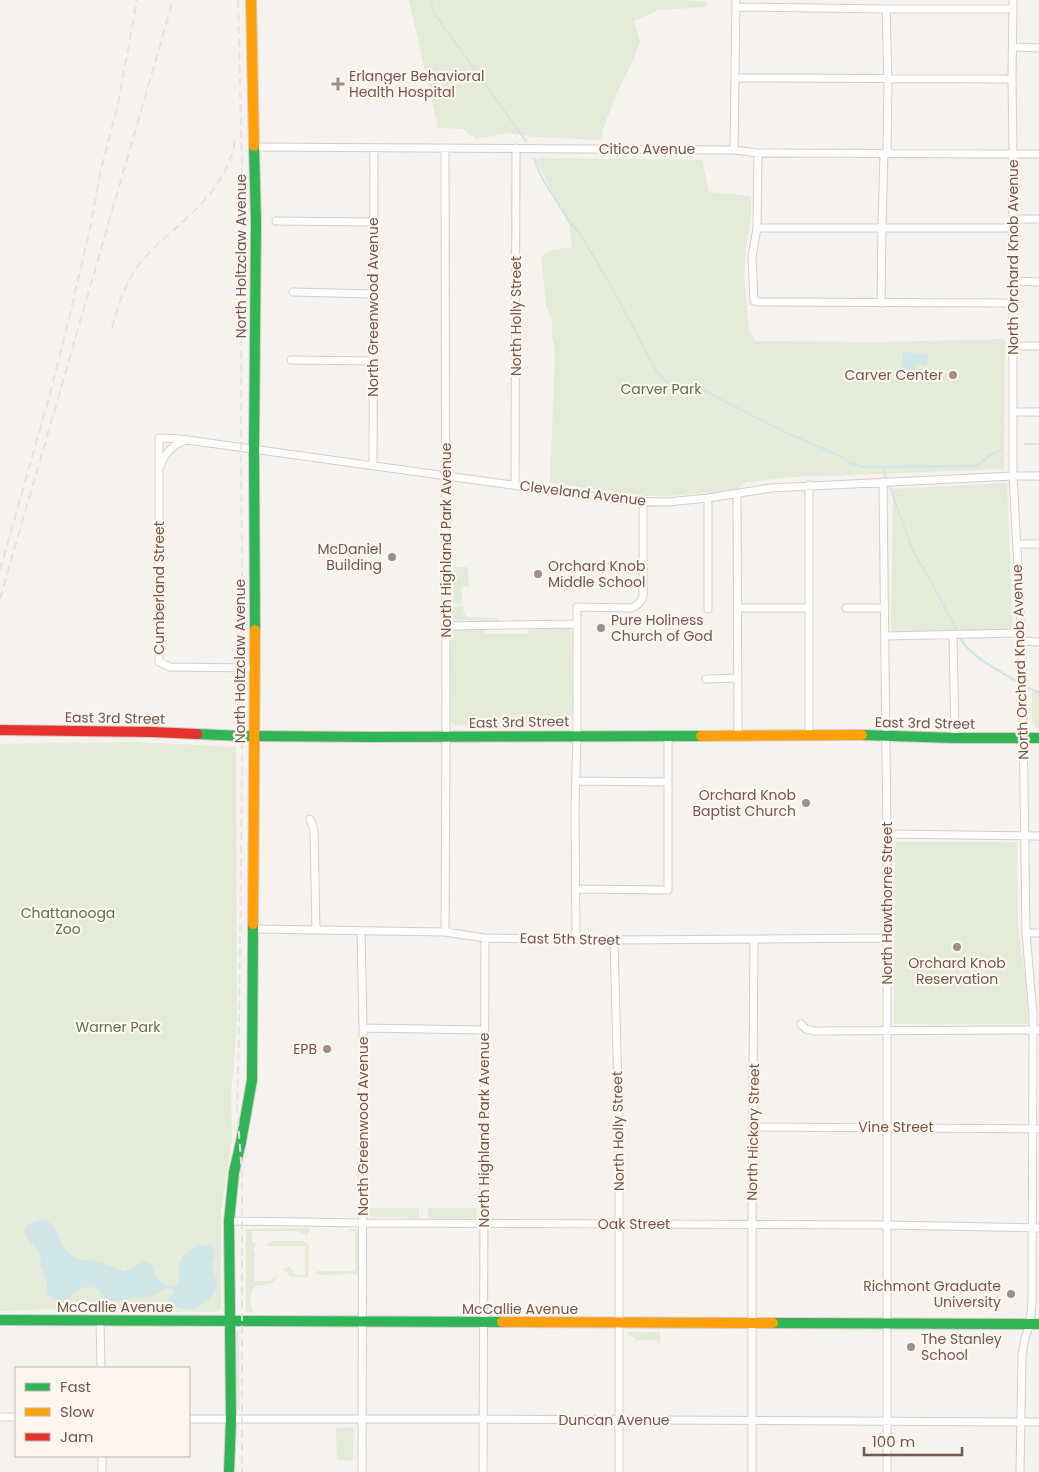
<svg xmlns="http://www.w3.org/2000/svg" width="1039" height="1472" viewBox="0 0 1039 1472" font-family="Poppins,sans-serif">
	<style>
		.green { fill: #e5ebd9 }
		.water { fill: #d0e5e5 }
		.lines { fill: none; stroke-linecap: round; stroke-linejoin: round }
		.stream { stroke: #d0e5e5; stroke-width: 2 }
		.street-casing { stroke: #d5cfcb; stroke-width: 9 }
		.fast-casing { stroke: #d5ceca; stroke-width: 12 }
		.slow-casing { stroke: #d5ceca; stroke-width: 12 }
		.jam-casing { stroke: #d5ceca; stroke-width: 12 }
		.street { stroke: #fefdfc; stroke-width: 7 }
		.fast { stroke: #30b455; stroke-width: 10 }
		.slow { stroke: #ff9f0a; stroke-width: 10 }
		.jam { stroke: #e5322d; stroke-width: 10 }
		.rail { stroke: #e4e3e4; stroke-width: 2; stroke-dasharray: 8 5; stroke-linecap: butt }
		.poi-dot { fill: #a08f87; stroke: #fdf6ef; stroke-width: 2 }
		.labels { text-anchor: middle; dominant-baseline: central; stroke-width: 4.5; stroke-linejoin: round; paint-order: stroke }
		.poi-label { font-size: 14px; fill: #725950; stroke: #fdf6ef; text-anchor: end }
		.street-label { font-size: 14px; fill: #725950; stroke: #fdf6ef }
		.park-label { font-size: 14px; fill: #5a7649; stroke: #fdf6ef }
	</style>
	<rect width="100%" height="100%" fill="#f6f2ed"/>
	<path class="green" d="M409 0H684L708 2 705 7 659 10 634 21 640 41 633 61 618 90 603 129 601 140 536 137 508 133 476 139 463 129 438 128Z
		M540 158 702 160 709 192 751 196V220L746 247 744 277 749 330 755 341 879 342 1005 339 1004 469 793 477 744 483 736 490 669 496H646L550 483 555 352 552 337V321L546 306 541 257 552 250 572 247 569 225 536 160Z
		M1007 483 1013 629 891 632 893 489Z
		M454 567H468L469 587H462V604L453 603Z
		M455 606H464L463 612 467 617 498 618V621L453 620 451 616 452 607Z
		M571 627 573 706 570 726H476L455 725 451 722 450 652 452 628 467 630H485V634H528V628Z
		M1032 692H1039V728L1035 726 1032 721Z
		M138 742 236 747 237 1026 231 1092 232 1139 221 1211V1307C218 1313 212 1312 206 1312H106L91 1308 0 1311V744Z
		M895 842H1017L1018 929 1026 980 1028 1024H894Z
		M368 1208H419V1218L369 1217Z
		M428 1208H476L477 1218H428Z
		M310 1228 307 1236 298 1231H252V1243H256L253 1250 255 1253 254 1281H271L275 1276 278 1278 270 1284 255 1286C249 1293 249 1305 254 1313L246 1312V1229Z
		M349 1229H356L358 1230V1274L316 1275V1271H355V1232L348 1231Z
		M272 1241H303L309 1245 308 1277H291L284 1270V1268L290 1267 294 1272 295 1275H305V1246H265Z
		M239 1330 240 1412 236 1406V1331Z
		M628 1332H660V1343L657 1344V1340H636L634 1337 629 1336Z
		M354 1427 353 1461 337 1460 336 1428Z"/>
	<path class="water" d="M903 352 928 354 927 365 916 364 915 375 901 374Z
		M38 1220C60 1219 56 1240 67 1252 74 1260 92 1260 103 1263 110 1265 118 1269 125 1272L135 1265 146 1261 152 1265C156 1279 158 1282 173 1287 183 1282 178 1275 179 1266 181 1250 200 1242 213 1246L216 1253C215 1256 213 1260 212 1263 212 1272 220 1280 215 1290 208 1303 194 1313 180 1308 174 1306 171 1305 168 1299L170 1296 175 1293 174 1290 165 1288C160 1290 157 1295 152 1296 146 1298 139 1296 133 1297 124 1298 116 1305 108 1300 99 1295 101 1285 87 1287 76 1288 66 1307 53 1299 44 1294 48 1286 46 1279 44 1274 41 1270 40 1264 40 1262 41 1259 41 1257 39 1244 7 1231 38 1220Z"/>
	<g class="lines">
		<path class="stream" d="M430 0 434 13 526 141
			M534 158 542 178 567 218 582 237 611 286 656 370 670 386H695L787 433 836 454 852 464 866 467 976 466 989 456 1002 450
			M1025 444H1039
			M883 468 887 480
			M889 484 912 549 932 583 957 631
			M960 638C971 658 1002 672 1021 684
			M1025 687 1039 692"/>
		<defs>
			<path id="street" d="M1013 0 1012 79 1013 154V476L1022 641 1026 933 1033 1014V1030L1032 1303 1030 1324 1025 1338 1022 1355 1020 1472
				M736 7 886 9H1012
				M886 9 888 80 887 153
				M1013 47 1039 48
				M735 78 1012 79
				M254 147 734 150 758 153 1039 154
				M734 150 736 0
				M758 153 757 228 752 257 754 301 760 302 1013 303
				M1013 219H1039
				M276 221 374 222
				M757 228H1013
				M1013 281 1039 282
				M293 292 374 294
				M881 303 882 228 884 153
				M1013 346H1039
				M291 360 373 361
				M1013 412H1039
				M161 465C165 452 173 445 186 440
				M373 465 374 148
				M883 482C885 600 885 717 887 834V1472
				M515 485 516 148
				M809 485V736
				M737 493 738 734
				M1017 544H1039
				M738 608H809
				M846 608H885
				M708 609V498
				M446 626 577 624V607L631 608C638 605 641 603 643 596V501
				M953 635 955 738
				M885 636 1021 633
				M1022 641 1039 642
				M254 668 170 667 159 662V438L180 439 627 501 667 502 708 498 771 488 1013 476H1039
				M706 679 738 678
				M576 781 668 782
				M310 819 314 830 316 930
				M887 834 1039 836
				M576 889 668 890V735
				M254 929 445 932 485 938 614 940 887 938
				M361 931 363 1028 362 1472
				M445 932 446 737 445 148
				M1026 933H1039
				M576 939 575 809 577 736V624
				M614 940 619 1129V1472
				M801 1024 806 1029 814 1031 1039 1030
				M363 1028 484 1030
				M754 1127 1039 1129
				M229 1221 363 1223 886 1225 1039 1228
				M100 1320 101 1368
				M0 1417H16
				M189 1419H483L1039 1422
				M102 1472V1456
				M483 1472 485 938
				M752 1472V1225L754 940"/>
			<path id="fast" d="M254 146 256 222 254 450 255 630
				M197 734 242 736 371 737 701 736
				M862 735 955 738H1039
				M0 1320 502 1322
				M773 1323 1039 1324
				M229 1472 231 1419 229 1221 234 1172 241 1142 252 1080 253 924"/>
			<path id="slow" d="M251 0 254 146
				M701 736 862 735
				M253 924 255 630
				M502 1322 773 1323"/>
			<path id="jam" d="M0 730 152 732 197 734"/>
		</defs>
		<use href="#street" class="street-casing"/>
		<use href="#fast" class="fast-casing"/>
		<use href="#slow" class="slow-casing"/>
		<use href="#jam" class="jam-casing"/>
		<use href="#street" class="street"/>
		<use href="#fast" class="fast"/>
		<use href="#slow" class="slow"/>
		<use href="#jam" class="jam"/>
		<path class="rail" d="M238 0 242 168 241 448 243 668 239 1036 237 1107 242 1175V1472
			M112 328C118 305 126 280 141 262 171 227 209 208 228 164 232 155 235 149 234 139
			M0 570 48 401 68 323 91 224 101 169 117 109 137 0
			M0 599 173 0"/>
	</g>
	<g class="poi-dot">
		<path d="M335.5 76.5h5v5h5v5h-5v5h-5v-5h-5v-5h5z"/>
		<circle cx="953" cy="375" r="5"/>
		<circle cx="392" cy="557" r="5"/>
		<circle cx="538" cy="574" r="5"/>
		<circle cx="601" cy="628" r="5"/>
		<circle cx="806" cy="803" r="5"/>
		<circle cx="957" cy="947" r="5"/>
		<circle cx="327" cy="1049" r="5"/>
		<circle cx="1011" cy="1294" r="5"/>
		<circle cx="911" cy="1347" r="5"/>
	</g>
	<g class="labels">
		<g class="poi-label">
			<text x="349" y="76" text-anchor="start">Erlanger Behavioral<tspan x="349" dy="16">Health Hospital</tspan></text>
			<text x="943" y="375">Carver Center</text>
			<text x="382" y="549">McDaniel<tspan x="382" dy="16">Building</tspan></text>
			<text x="548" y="566" text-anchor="start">Orchard Knob<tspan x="548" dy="16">Middle School</tspan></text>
			<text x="611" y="620" text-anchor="start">Pure Holiness<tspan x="611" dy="16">Church of God</tspan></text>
			<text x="796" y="795">Orchard Knob<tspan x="796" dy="16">Baptist Church</tspan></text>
			<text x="957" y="963" text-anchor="middle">Orchard Knob<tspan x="957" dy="16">Reservation</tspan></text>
			<text x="317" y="1049">EPB</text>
			<text x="1001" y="1286">Richmont Graduate<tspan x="1001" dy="16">University</tspan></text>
			<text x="921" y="1339" text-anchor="start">The Stanley<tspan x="921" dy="16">School</tspan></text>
		</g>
		<g class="street-label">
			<text x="647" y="149">Citico Avenue</text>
			<text transform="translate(241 256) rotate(-90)">North Holtzclaw Avenue</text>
			<text transform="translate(1013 257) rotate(-90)">North Orchard Knob Avenue</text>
			<text transform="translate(373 307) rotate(-90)">North Greenwood Avenue</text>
			<text transform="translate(516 316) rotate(-90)">North Holly Street</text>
			<text transform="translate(583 493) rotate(7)">Cleveland Avenue</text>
			<text transform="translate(446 540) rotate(-90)">North Highland Park Avenue</text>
			<text transform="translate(159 588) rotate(-90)">Cumberland Street</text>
			<text transform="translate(240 661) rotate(-90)">North Holtzclaw Avenue</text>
			<text transform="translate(1020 662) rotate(-92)">North Orchard Knob Avenue</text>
			<text transform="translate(115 718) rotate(1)">East 3rd Street</text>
			<text transform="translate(519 722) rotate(-1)">East 3rd Street</text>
			<text transform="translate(925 723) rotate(1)">East 3rd Street</text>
			<text transform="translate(887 903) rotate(-90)">North Hawthorne Street</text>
			<text transform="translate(570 939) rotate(1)">East 5th Street</text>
			<text transform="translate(363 1126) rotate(-90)">North Greenwood Avenue</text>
			<text x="896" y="1127">Vine Street</text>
			<text transform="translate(484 1130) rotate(-90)">North Highland Park Avenue</text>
			<text transform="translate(618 1131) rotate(-91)">North Holly Street</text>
			<text transform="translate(753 1132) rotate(-89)">North Hickory Street</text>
			<text x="634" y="1224">Oak Street</text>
			<text x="115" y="1307">McCallie Avenue</text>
			<text x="520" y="1309">McCallie Avenue</text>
			<text x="614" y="1420">Duncan Avenue</text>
		</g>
		<g class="park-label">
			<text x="661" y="389">Carver Park</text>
			<text x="68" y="913">Chattanooga<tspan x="68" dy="16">Zoo</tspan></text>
			<text x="118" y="1027">Warner Park</text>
		</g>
	</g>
	<rect x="15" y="1367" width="175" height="90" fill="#fdf6ef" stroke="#c5b7af"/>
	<rect x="25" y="1383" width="25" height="8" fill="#30b455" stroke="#c5b7af"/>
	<text x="60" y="1392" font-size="15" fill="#725950">Fast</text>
	<rect x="25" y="1408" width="25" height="8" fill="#ff9f0a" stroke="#c5b7af"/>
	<text x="60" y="1417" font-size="15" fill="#725950">Slow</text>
	<rect x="25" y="1433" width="25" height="8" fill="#e5322d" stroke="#c5b7af"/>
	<text x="60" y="1442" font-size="15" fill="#725950">Jam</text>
	<path d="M864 1447v8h98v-8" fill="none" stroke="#725950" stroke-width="2.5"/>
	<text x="872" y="1447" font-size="15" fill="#725950" stroke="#fdf6ef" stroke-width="4" paint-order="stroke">100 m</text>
</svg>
